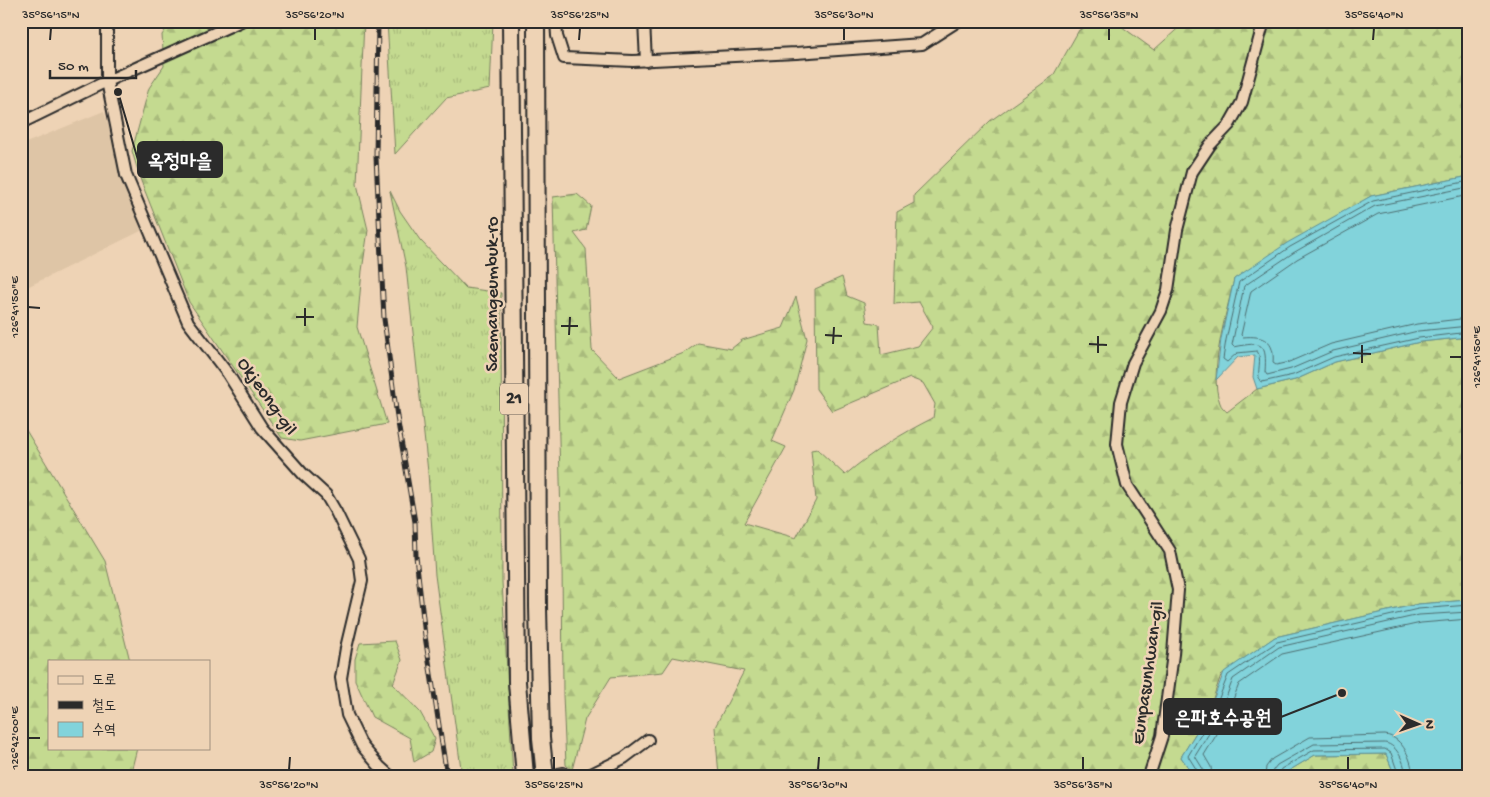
<svg xmlns="http://www.w3.org/2000/svg" width="1490" height="797" viewBox="0 0 1490 797" font-family="'Gochi Hand','Poor Story',sans-serif">
	<style>
		.built { fill: #dec5a6 }
		.grass { fill: url(#grass-tufts); stroke: #78825e }
		.forest { fill: url(#forest-firs); stroke: #78825e }
		.water { fill: #82d3db; stroke: #5f9095 }
		.lines { fill: none; stroke-linecap: round; stroke-linejoin: round }
		.shore { stroke: #4e6e71; stroke-width: 1 }
		.minor-casing { stroke: #2b2b2b; stroke-width: 14 }
		.trunk-casing { stroke: #2b2b2b; stroke-width: 20 }
		.minor { stroke: #eed3b5; stroke-width: 10 }
		.trunk { stroke: #eed3b5; stroke-width: 16 }
		.rail-casing { stroke: #2b2b2b; stroke-width: 5 }
		.rail { stroke: #eed3b5; stroke-width: 3; stroke-dasharray: 9; stroke-linecap: butt }
		.ticks { fill: none; stroke: #2b2b2b; stroke-width: 2 }
		.labels { text-anchor: middle; dominant-baseline: central; stroke-width: 5; stroke-linejoin: round; paint-order: stroke }
		.shield { fill: #eed3b5; stroke: #665d54; stroke-width: 1 }
		.shield-label { font-size: 18px; font-weight: bold; fill: #2b2b2b }
		.street-label { font-size: 19px; fill: #2b2b2b; stroke: #eed3b5 }
		.leader { fill: none; stroke: #2b2b2b; stroke-width: 2 }
		.callout-dot { fill: #2b2b2b; stroke: #eed3b5; stroke-width: 2 }
		.callout { fill: #2b2b2b; stroke: #2b2b2b; stroke-width: 2 }
		.callout-label { font-size: 20px; text-anchor: middle; font-weight: bold; fill: #fff }
		.neatline { fill: none; stroke: #2b2b2b; stroke-width: 2 }
		.ticks-label { font-size: 12px; text-anchor: middle; fill: #2b2b2b }
	</style>
	<defs>
		<pattern id="grass-tufts" width="24" height="20" patternUnits="userSpaceOnUse" patternTransform="scale(1.25)"><rect width="24" height="20" fill="#c4da90"/><path d="M3 7l-1-3M5 7V3M7 7l1-3M15 17l-1-3M17 17v-4M19 17l1-3" fill="none" stroke="#a9bb7c"/></pattern>
		<pattern id="forest-firs" width="22" height="20" patternUnits="userSpaceOnUse" patternTransform="scale(1.25)"><rect width="22" height="20" fill="#c4da90"/><path d="M5 1l3.5 6h-7zM16 11l3.5 6h-7z" fill="#a9bb7c"/></pattern>
	</defs>
	<rect width="100%" height="100%" fill="#eed3b5"/>
	<filter id="ink" filterUnits="userSpaceOnUse"><feTurbulence type="fractalNoise" baseFrequency=".02" numOctaves="2"/><feDisplacementMap in="SourceGraphic" scale="10" xChannelSelector="R" yChannelSelector="G"/><feConvolveMatrix kernelMatrix="1 2 1 2 8 2 1 2 1" color-interpolation-filters="sRGB"/></filter>
	<g filter="url(#ink)">
		<path class="built" d="M104 111 141 231 21 290V145Z"/>
		<path class="grass" d="M387 21H493L490 89 446 98 395 154Z
			M390 191 400 211 420 240 466 288 501 293 502 582 513 776H462L435 575 428 472 406 267Z"/>
		<path class="forest" d="M169 21H364L357 184 368 230 362 271 357 327 387 424 300 441 282 438 189 302 141 181 132 151 149 88 164 66 162 35 170 23Z
			M1099 21H1114L1154 50 1186 21H1212L1221 25 1233 21H1469V176L1371 196 1234 279C1227 312 1208 372 1220 403 1221 407 1225 410 1227 412L1257 389 1295 380 1335 362 1420 342 1469 337V600L1418 604 1275 637 1221 675 1208 713 1181 757 1194 776H719L715 727 744 671 673 657 663 672 611 677 585 719 572 770 566 765 563 695 562 560 553 197 577 194 591 206 586 230 574 233 586 249 592 350 619 378 684 353 698 343 731 349 742 340 783 328 796 297 807 339 794 390 772 441 786 447 744 523 796 538 816 500 811 450 817 449 845 475C872 452 901 434 933 418L935 404 923 383 910 378 832 411 816 389 815 289 842 277 847 296 864 303 867 322 879 324 881 355 918 346 933 327 919 302 894 304 897 212 914 203V195L990 121 1053 76 1079 30Z
			M21 422 105 561 130 661H49V748H137L130 776H21Z
			M395 641 402 660 393 684 420 712 435 739 431 752 414 762 410 738 372 717 355 680V659L360 643Z
			M1386 754 1395 776H1280L1315 755Z"/>
		<path class="water" d="M1469 176V337L1420 342 1335 362 1295 380 1257 389 1253 377 1255 355 1238 357 1216 380 1221 339 1234 279 1287 243 1371 196Z
			M1469 600V776H1395L1386 754 1315 755 1280 776H1194L1181 757 1208 713 1224 672 1275 637 1418 604Z"/>
		<g class="lines">
			<path class="shore" d="M1469 181 1373 201 1290 247 1239 282 1226 340 1223 359 1227 362 1237 353 1257 351C1263 359 1256 371 1260 381L1262 382 1293 375 1334 357 1419 338 1469 332
				M1469 187 1375 206 1293 253 1244 286 1232 345 1234 347C1263 341 1267 343 1265 372L1267 375 1291 369 1333 351 1418 331 1469 326
				M1469 195 1378 214 1297 259 1251 291 1241 335 1243 337C1264 335 1275 341 1273 363L1276 365 1289 362 1331 344 1417 324 1469 318
				M1198 776V772L1188 756 1212 716 1228 675 1277 642 1418 609 1469 605
				M1205 776 1203 769 1195 756 1218 719 1233 679 1279 647 1419 615 1469 612
				M1212 776 1211 767 1204 755 1225 721 1239 684 1282 654 1421 623 1469 619
				M1265 776 1266 767 1272 759 1310 737 1385 735C1403 737 1412 760 1413 776
				M1272 776 1273 770 1277 765 1314 744 1385 743C1398 745 1405 764 1406 776
				M1278 776 1281 769 1314 750 1385 749 1391 753 1399 776"/>
			<defs>
				<path id="minor" d="M107 21V81L126 175 188 322 228 374 262 428 303 474 326 495 336 512 359 559 362 581 346 648 341 678 347 715 362 746 380 767 390 776
					M556 21 557 36 564 58 633 61 796 53 922 44 958 21
					M644 21 646 61
					M21 123 107 81 241 21
					M558 774 563 773 567 776
					M587 776 624 758 648 740
					M1149 776 1162 736 1173 654 1178 590 1170 551 1127 485 1117 444 1121 402 1133 363 1161 311 1168 290 1177 230 1192 172 1210 145 1229 125 1242 102 1264 21"/>
				<path id="trunk" d="M511 21 517 682 525 776
					M536 21 538 607 541 738 545 776"/>
			</defs>
			<use href="#minor" class="minor-casing"/>
			<use href="#trunk" class="trunk-casing"/>
			<use href="#minor" class="minor"/>
			<use href="#trunk" class="trunk"/>
			<defs>
				<path id="rail" d="M378 21 376 157 384 319 397 417 415 522 416 556 425 636 447 776"/>
			</defs>
			<use href="#rail" class="rail-casing"/>
			<use href="#rail" class="rail"/>
		</g>
	</g>
	<path class="ticks" d="M50 40 51 28M315 40V28M579 40 580 28M844 40V28M1109 40V28M1373 40 1374 28M28 307 40 308M296 317H314M305 326V308M561 326H578M569 335 570 317M825 335 842 336M833 344 834 327M1089 344 1107 345M1098 353V336M1353 353 1371 354M1450 357H1462M1362 363V345M28 738H40M289 770 290 757M554 770V757M818 770 819 757M1083 770V757M1348 770V757"/>
	<g class="labels">
		<rect class="shield" x="500" y="383.5" width="28" height="31" rx="4"/>
		<g class="shield-label">
			<text x="514" y="399">21</text>
		</g>
		<g class="street-label">
			<text transform="translate(493 294) rotate(-90)">Saemangeumbuk-ro</text>
			<text transform="translate(266 397) rotate(55)">Okjeong-gil</text>
			<text transform="translate(1149 673) rotate(-82)">Eunpasunhwan-gil</text>
		</g>
	</g>
	<path class="leader" d="M118 92L138 160M1342 693L1281 717"/>
	<g class="callout-dot">
		<circle cx="118" cy="92" r="5"/>
		<circle cx="1342" cy="693" r="5"/>
	</g>
	<g class="callout">
		<rect x="138" y="142" width="84" height="35" rx="5"/>
		<rect x="1164" y="699" width="117" height="35" rx="5"/>
	</g>
	<g class="callout-label">
		<text x="180" y="167">옥정마을</text>
		<text x="1223" y="724">은파호수공원</text>
	</g>
	<rect width="1490" height="797" fill="none" stroke="#eed3b5" stroke-width="55"/>
	<rect x="48" y="660" width="162" height="90" fill="#eed3b5" stroke="#a0907e"/>
	<rect x="58" y="676" width="25" height="8" fill="#eed3b5" stroke="#a0907e"/>
	<text x="92" y="684" font-size="15" fill="#2b2b2b">도로</text>
	<rect x="58" y="701" width="25" height="8" fill="#2b2b2b" stroke="#a0907e"/>
	<text x="92" y="710" font-size="15" fill="#2b2b2b">철도</text>
	<rect x="58" y="722" width="25" height="15" fill="#82d3db" stroke="#a0907e"/>
	<text x="92" y="734" font-size="15" fill="#2b2b2b">수역</text>
	<g transform="translate(1418 724) rotate(92)" stroke="#eed3b5" stroke-width="4" paint-order="stroke">
	<path d="M0-4L9 19L0 12L-9 19Z" fill="#2b2b2b"/>
	<text y="-8" font-size="14" font-weight="bold" text-anchor="middle" fill="#2b2b2b">N</text>
	</g>
	<path d="M50 70v8h86v-8" fill="none" stroke="#2b2b2b" stroke-width="2.5"/>
	<text x="58" y="70" font-size="15" fill="#2b2b2b" stroke="#eed3b5" stroke-width="4" paint-order="stroke">50 m</text>
	<rect x="28" y="28" width="1434" height="742" class="neatline"/>
	<g class="ticks-label">
		<text x="51" y="18">35°56'15"N</text>
		<text x="315" y="18">35°56'20"N</text>
		<text x="580" y="18">35°56'25"N</text>
		<text x="844" y="18">35°56'30"N</text>
		<text x="1109" y="18">35°56'35"N</text>
		<text x="1374" y="18">35°56'40"N</text>
		<text transform="translate(14 307) rotate(-90)" y="4">126°41'50"E</text>
		<text transform="translate(1476 357) rotate(-90)" y="4">126°41'50"E</text>
		<text transform="translate(14 738) rotate(-90)" y="4">126°42'00"E</text>
		<text x="289" y="788">35°56'20"N</text>
		<text x="554" y="788">35°56'25"N</text>
		<text x="818" y="788">35°56'30"N</text>
		<text x="1083" y="788">35°56'35"N</text>
		<text x="1348" y="788">35°56'40"N</text>
	</g>
</svg>
